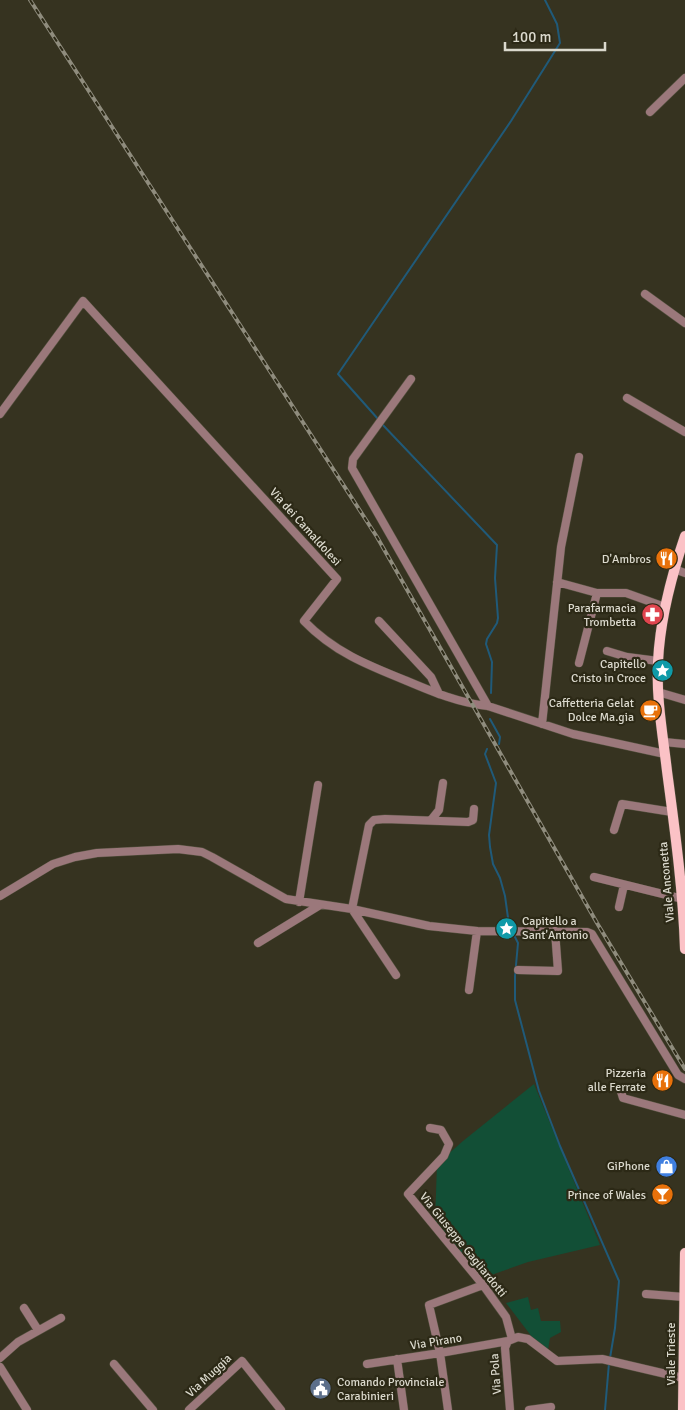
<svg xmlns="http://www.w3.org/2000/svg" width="685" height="1410" viewBox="0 0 685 1410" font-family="Signika,sans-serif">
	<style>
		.green { fill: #124f36 }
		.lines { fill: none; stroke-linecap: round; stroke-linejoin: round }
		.stream { stroke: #205a79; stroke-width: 2 }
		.minor-casing { stroke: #54513f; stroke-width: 9 }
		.major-casing { stroke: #54513f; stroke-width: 11 }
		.minor { stroke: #9b787b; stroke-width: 8 }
		.major { stroke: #fbc2c6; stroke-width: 10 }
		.rail-casing { stroke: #8f8c7d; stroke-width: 4 }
		.rail { stroke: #2c2916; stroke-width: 2; stroke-dasharray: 5.5; stroke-linecap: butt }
		.labels { text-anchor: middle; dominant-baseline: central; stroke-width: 4.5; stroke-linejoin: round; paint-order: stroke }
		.street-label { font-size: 12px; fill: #dbd9cd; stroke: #2c2916 }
		.poi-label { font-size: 12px; fill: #dbd9cd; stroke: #2c2916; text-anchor: end }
	</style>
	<rect width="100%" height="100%" fill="#363320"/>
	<path class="green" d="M534 1084 600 1245 528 1262 480 1279 435 1222 437 1164 463 1141Z
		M528 1297 531 1310 538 1308 541 1321H560L561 1332 550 1338 548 1350 532 1337 506 1303Z"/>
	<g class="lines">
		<path class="stream" d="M378 419 338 374 511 121 560 43 557 24 545 0
			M381 423 497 545 495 578 498 618 497 623 487 639 486 644 492 662 491 693
			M490 719 500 737 499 744
			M487 749 485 754 496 783 489 835 490 847 493 864 500 878 505 896 509 925
			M514 935 518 943 515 976V1000L539 1091 560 1146 619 1281 615 1328 610 1358
			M605 1410 609 1363"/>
		<defs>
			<path id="minor" d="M650 112 685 78
				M645 294 685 323
				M411 379 353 459 352 468 488 706
				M627 398 685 432
				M0 414 83 301 337 579 304 621C334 652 367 665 407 681 433 692 459 703 488 706L573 734 665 754
				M674 569 685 573
				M557 582 597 593
				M379 621 431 677 439 694
				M607 651 627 657 658 661
				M579 663 597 593H626L665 607
				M658 692 685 700
				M542 724 561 547 579 457
				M664 742 685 744
				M431 820 439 810 443 783
				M614 830 622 804 672 812
				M594 877 683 899
				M0 896 53 864 75 857 97 853 178 849 202 852 212 857 286 899 352 909 429 926 477 931 587 932 592 934 678 1075 685 1079
				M299 902 318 785
				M619 907 624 885
				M258 943 320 905
				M518 970 558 971 555 931
				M396 975 352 909 369 825 374 820 385 819 468 822 473 820 474 809
				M469 990 477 931
				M620 1088 623 1098 685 1115
				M430 1128 441 1130 449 1144 444 1156 408 1194 483 1285 506 1317 512 1339
				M646 1294 684 1297
				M24 1308 38 1330
				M0 1358 18 1342 61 1318
				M397 1359 404 1410
				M114 1364 153 1410
				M367 1364 440 1353 508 1341
				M0 1367 27 1410
				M189 1410 242 1361 281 1410
				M448 1410 440 1353 429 1305 483 1285
				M510 1410 505 1348 508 1341 518 1337 528 1339 557 1361 602 1359 683 1378
				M529 1410 551 1407"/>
			<path id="major" d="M685 536C671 577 660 618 658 662 656 698 663 736 667 771 675 831 683 889 685 949
				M683 1410 685 1253"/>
		</defs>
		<use href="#minor" class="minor-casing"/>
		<use href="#major" class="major-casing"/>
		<use href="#minor" class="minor"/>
		<use href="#major" class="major"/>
		<defs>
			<path id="rail" d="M30 0 377 537 597 923 685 1069"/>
		</defs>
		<use href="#rail" class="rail-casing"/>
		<use href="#rail" class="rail"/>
	</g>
	<defs>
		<symbol id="restaurant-disc" viewBox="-11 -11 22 22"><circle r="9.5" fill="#e8710a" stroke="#2c2916"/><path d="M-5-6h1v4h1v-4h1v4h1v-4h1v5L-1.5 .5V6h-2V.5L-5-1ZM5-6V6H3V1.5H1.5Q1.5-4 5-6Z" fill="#fff"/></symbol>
		<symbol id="pharmacy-disc" viewBox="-11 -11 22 22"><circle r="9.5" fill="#e0444e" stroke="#2c2916"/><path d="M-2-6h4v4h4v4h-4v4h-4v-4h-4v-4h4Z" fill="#fff"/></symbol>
		<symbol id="sight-disc" viewBox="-11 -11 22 22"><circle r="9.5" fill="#0f9aa8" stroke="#2c2916"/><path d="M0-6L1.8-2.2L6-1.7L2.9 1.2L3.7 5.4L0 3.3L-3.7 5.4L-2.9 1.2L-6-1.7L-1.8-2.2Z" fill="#fff"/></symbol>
		<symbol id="cafe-disc" viewBox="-11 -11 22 22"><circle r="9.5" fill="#e8710a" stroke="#2c2916"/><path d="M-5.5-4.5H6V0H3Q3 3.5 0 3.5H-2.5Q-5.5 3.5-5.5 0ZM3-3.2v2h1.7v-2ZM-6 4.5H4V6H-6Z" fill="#fff"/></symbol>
		<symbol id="shop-disc" viewBox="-11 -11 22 22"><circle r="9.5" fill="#3f7fe0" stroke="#2c2916"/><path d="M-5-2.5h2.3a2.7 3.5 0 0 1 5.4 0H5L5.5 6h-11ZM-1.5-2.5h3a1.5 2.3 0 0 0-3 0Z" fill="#fff"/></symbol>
		<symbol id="bar-disc" viewBox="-11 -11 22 22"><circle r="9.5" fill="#e8710a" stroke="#2c2916"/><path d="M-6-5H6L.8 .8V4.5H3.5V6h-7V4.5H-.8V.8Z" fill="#fff"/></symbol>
		<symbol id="civic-disc" viewBox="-11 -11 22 22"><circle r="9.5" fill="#5c6f8a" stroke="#2c2916"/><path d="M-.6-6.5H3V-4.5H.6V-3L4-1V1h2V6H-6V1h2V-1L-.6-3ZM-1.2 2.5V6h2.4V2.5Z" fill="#fff"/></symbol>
	</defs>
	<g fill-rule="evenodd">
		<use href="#restaurant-disc" x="654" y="546" width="25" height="25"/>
		<use href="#pharmacy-disc" x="640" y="602" width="25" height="25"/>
		<use href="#sight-disc" x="650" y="658" width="25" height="25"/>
		<use href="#cafe-disc" x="638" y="698" width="25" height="25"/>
		<use href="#sight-disc" x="494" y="916" width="25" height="25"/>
		<use href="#restaurant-disc" x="650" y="1068" width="25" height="25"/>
		<use href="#shop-disc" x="654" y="1154" width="25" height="25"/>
		<use href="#bar-disc" x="650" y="1182" width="25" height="25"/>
		<use href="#civic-disc" x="308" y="1376" width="25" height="25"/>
	</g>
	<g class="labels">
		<g class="street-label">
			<text transform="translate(305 527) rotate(48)">Via dei Camaldolesi</text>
			<text transform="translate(667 882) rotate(-95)">Viale Anconetta</text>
			<text transform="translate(463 1245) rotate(51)">Via Giuseppe Gagliardotti</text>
			<text transform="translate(436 1342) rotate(-9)">Via Pirano</text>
			<text transform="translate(671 1354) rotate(-90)">Viale Trieste</text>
			<text transform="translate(496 1374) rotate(-94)">Via Pola</text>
			<text transform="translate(209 1376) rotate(-43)">Via Muggia</text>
		</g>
		<g class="poi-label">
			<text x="651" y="559">D'Ambros</text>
			<text x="636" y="608">Parafarmacia<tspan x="636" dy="14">Trombetta</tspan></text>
			<text x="646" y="664">Capitello<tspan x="646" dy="14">Cristo in Croce</tspan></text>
			<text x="634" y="703">Caffetteria Gelat<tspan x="634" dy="14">Dolce Ma.gia</tspan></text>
			<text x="522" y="921" text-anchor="start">Capitello a<tspan x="522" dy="14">Sant'Antonio</tspan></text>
			<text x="646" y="1073">Pizzeria<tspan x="646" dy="14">alle Ferrate</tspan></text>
			<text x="650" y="1166">GiPhone</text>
			<text x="646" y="1195">Prince of Wales</text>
			<text x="337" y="1382" text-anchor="start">Comando Provinciale<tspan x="337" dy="14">Carabinieri</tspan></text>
		</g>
	</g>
	<path d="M505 42v8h100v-8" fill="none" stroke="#dbd9cd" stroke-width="2.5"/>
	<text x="512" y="42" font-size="15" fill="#dbd9cd" stroke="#2c2916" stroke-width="4" paint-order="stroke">100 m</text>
</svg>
